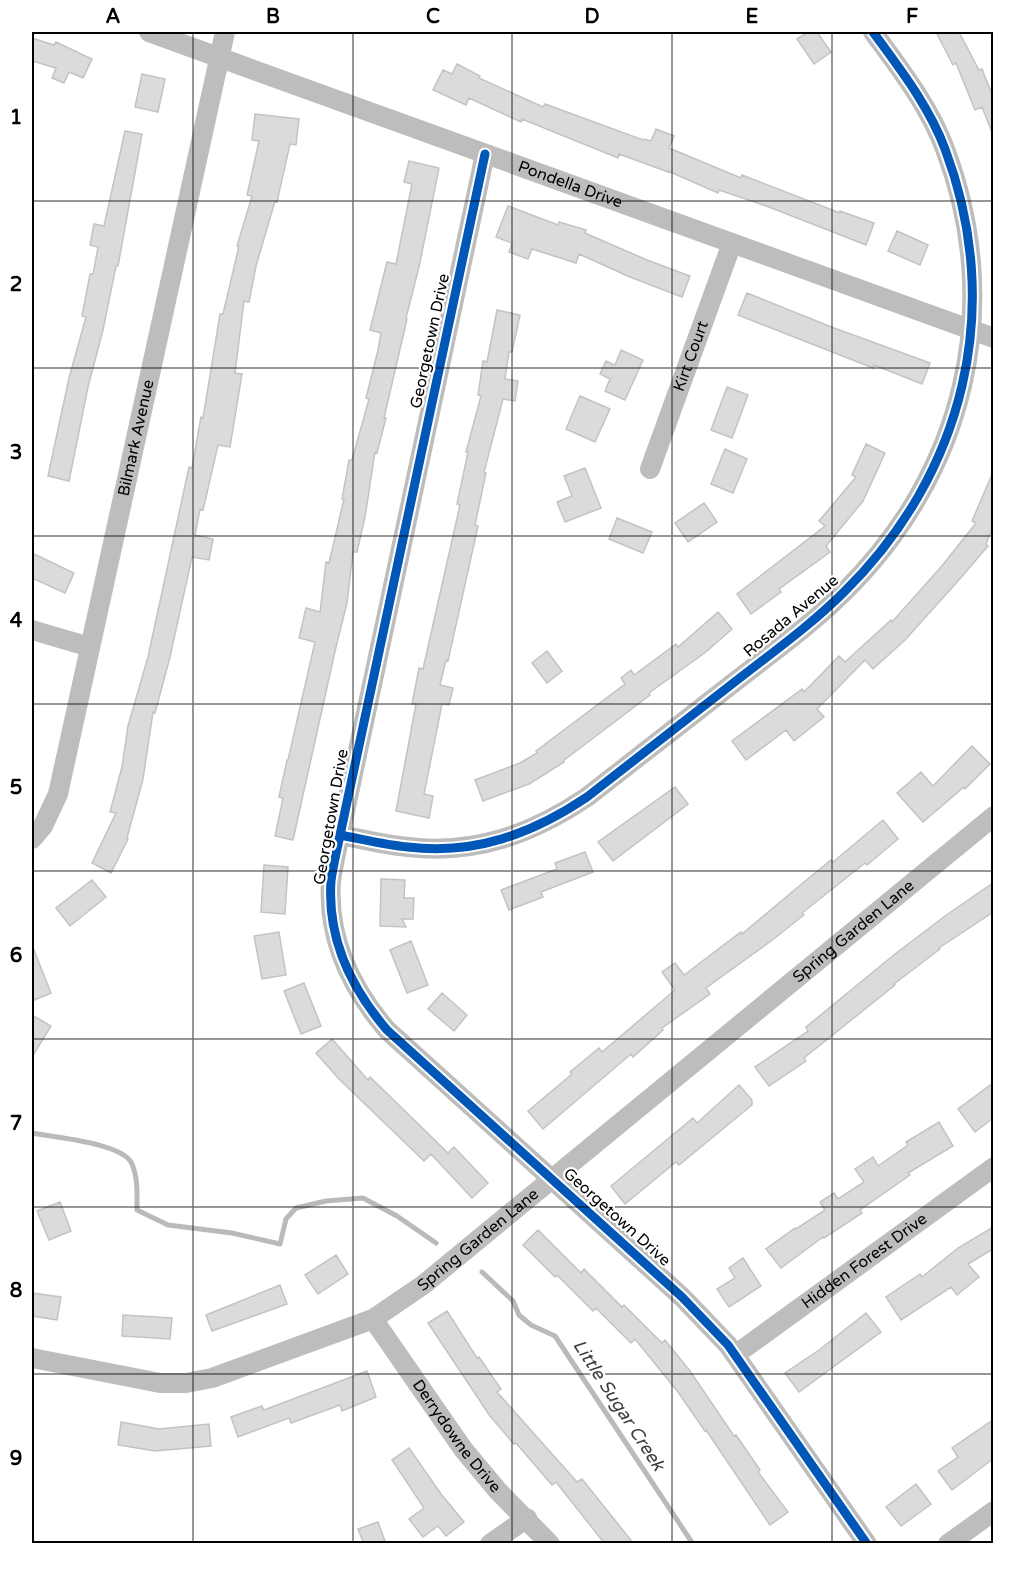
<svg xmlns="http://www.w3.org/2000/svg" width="1025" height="1575" viewBox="0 0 1025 1575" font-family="'Varela Round',sans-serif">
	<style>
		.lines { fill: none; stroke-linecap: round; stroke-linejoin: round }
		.stream { stroke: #bababa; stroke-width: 5 }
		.building { fill: #dbdbdb; stroke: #c3c3c3; stroke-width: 1.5 }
		.minor { stroke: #bdbdbd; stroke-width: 20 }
		.cycleway-casing { stroke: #fff; stroke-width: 13 }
		.cycleway { stroke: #0057b8; stroke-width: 9 }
		.grid { fill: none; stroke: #000; stroke-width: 1.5; stroke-opacity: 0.55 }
		.labels { text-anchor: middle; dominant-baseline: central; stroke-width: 4.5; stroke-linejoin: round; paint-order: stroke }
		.street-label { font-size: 16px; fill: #000; stroke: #fff }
		.water-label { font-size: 18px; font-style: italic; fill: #3d3d3d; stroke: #fff }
		.neatline { fill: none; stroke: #000; stroke-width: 2 }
		.grid-label { font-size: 20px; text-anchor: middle; font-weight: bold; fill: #000 }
	</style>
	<rect width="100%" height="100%" fill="#fff"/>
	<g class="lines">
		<path class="stream" d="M32 1133C53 1137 124 1143 132 1164 138 1178 137 1195 137 1210L168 1225 232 1233 280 1244 286 1219 296 1208 326 1201 363 1198 397 1216 436 1243
			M482 1272 513 1301 519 1315 531 1325 555 1336 693 1544"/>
	</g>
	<path class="building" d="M808 32H817L831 52 814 64 797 39Z
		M936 32H959L979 70 982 69 993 97V135L982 107 975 110 956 63 953 65Z
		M32 38 54 45 56 42 92 59 83 78 69 72 64 83 52 78 56 68 32 61Z
		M457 64 480 76 479 78 543 107 545 104 643 140 644 139 651 141 656 129 674 136 669 148 741 178 742 175 840 213V211L874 223 866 245 769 207 719 190 718 193 668 171V172L619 154 618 158 522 119 521 122 469 98 466 105 433 90 443 70 452 74Z
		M142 74 165 79 158 112 135 107Z
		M255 114 299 119 296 145 290 144 277 202 275 201 256 266 249 302 244 301 235 373 242 374 230 447 218 445 203 510 200 509 195 535 213 539 209 560 192 557 170 657 155 713 153 712 143 779 127 838 128 839 111 873 92 863 116 813 110 812 122 767 128 726 148 657 189 467 192 468 201 417 203 418 220 314H223L239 246H237L252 196 247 195 259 141 252 140Z
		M125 131 142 134 118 266H116L103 330 88 387 69 481 48 476 69 378 86 317 82 316 90 274H93L98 247 90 245 94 224 104 226Z
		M409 161 439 168 419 267 406 318 407 319 384 418H386L377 453 375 452 365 517 357 552H353L347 603 336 647 293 840 275 836 283 798 279 797 287 760H288L315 642 299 638 306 608 320 612 326 562 329 563 344 499H342L349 460H352L369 399 366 398 378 350 381 333 370 330 387 262 396 264 412 184 404 182Z
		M508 206 558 225 559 222 586 230 585 233 647 260 690 276 682 297 630 277 579 254 576 263 532 249 528 259 509 252 512 243 496 237Z
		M897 231 928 245 920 265 888 251Z
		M747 293 834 328 930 363 922 384 874 365 873 368 738 315Z
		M497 310 520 315 512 352H509L505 379 518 381 515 401 503 399 484 472 486 473 475 525 478 526 448 661 446 660 440 685 453 688 449 705 442 704 424 794 433 796 429 818 396 811 416 704H412L419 668 423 669 460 505 457 504 468 452H466L481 396 478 395 483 361 487 362Z
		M621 350 643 360 625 400 605 391 610 379 600 374 606 361 615 365Z
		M727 387 748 395 732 438 711 430Z
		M580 396 610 409 595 442 566 429Z
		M866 444 885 453 863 501 826 546 830 552 779 589 781 592 751 614 737 594 825 526 819 521 856 477 852 475Z
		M725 449 747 459 733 493 711 484Z
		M585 468 601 508 565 522 557 502 572 496 564 476Z
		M993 472V526L986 544 988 546 958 581 905 640 873 669 865 660 817 709 824 717 794 741 786 730 746 760 732 741 802 689 804 692 839 656 845 662 891 620 892 622 941 567 976 523 972 521Z
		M704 503 717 522 688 542 675 523Z
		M617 518 652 532 643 553 609 539Z
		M32 553 74 573 65 593 32 578Z
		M718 612 732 629 706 652 649 693 650 695 563 761 564 762 529 784 483 801 475 780 520 763 537 753 536 751 625 684 621 678 631 670 634 675 676 644 678 647Z
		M547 651 562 671 547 683 532 663Z
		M972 746 990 764 965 789 964 787 923 822 897 793 921 772 933 786Z
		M675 787 688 804 613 861 598 842Z
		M883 820 898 839 867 865 865 863 802 913 804 915 771 941 706 988 710 994 662 1028 663 1030 633 1057 631 1054 543 1129 528 1111 572 1074 570 1072 599 1048 602 1052 675 990 662 972 675 963 684 975 741 932 742 934 804 882 831 860 833 862Z
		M585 852 593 872 541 892 543 897 509 910 501 890 557 869 555 863Z
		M264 865 288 867 285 914 261 912Z
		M381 879 405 880 404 898H414L413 919H402L406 927 380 926Z
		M92 880 106 897 70 926 56 908Z
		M993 883V912L939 948 940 949 894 984 895 985 804 1058 806 1061 769 1086 755 1067 808 1031 806 1027 895 954 945 916Z
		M279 932 286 975 262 979 254 936Z
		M411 941 428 985 407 993 390 950Z
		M32 945 51 993 32 1001Z
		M304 983 321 1026 301 1034 284 991Z
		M442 993 467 1015 454 1031 428 1009Z
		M32 1015 51 1026 32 1057Z
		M332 1039 368 1080 370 1077 448 1153 454 1147 488 1183 472 1198 431 1154 424 1161 339 1079 316 1053Z
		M993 1083V1118L975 1132 958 1109Z
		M739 1085 752 1100V1105L679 1165 676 1162 625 1204 611 1186 693 1118 697 1123Z
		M939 1122 953 1146 908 1173 910 1175 860 1210 862 1213 824 1238 823 1237 781 1268 766 1249 795 1228 796 1229 825 1210 820 1202 834 1193 838 1199 864 1182 855 1169 873 1157 878 1166 908 1145 906 1142Z
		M60 1202 71 1231 49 1240 37 1211Z
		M993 1227V1249L968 1264 979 1277 957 1295 951 1287 901 1320 886 1297 920 1274 922 1277 958 1248Z
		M538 1230 581 1273 584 1269 622 1307 624 1305 662 1343 665 1340 690 1371 734 1436 736 1435 760 1470 758 1472 788 1512 770 1525 706 1430 705 1431 678 1392 635 1339 631 1343 596 1308 593 1311 557 1275 555 1277 523 1245Z
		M336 1255 348 1274 318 1294 305 1275Z
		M743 1258 761 1286 729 1307 717 1289 735 1278 729 1268Z
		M280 1285 287 1304 212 1331 206 1315Z
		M32 1293 61 1297 57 1320 32 1316Z
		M447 1311 477 1358 479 1357 501 1389 497 1392 577 1482 582 1479 634 1544H605L556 1482 552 1485 516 1443 514 1444 490 1416 428 1323Z
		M866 1313 881 1332 799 1392 785 1373 819 1350Z
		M123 1315 172 1318 170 1339 122 1336Z
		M367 1371 376 1397 342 1411 340 1405 291 1423 289 1418 238 1437 231 1417 262 1406 264 1410Z
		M993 1420V1459L952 1490 938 1471 958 1457 952 1448Z
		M121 1422 159 1429 209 1424 211 1446 155 1451 118 1445Z
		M409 1448 441 1494 464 1522 446 1536 438 1526 423 1537 409 1519 424 1508 392 1460Z
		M916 1484 931 1504 901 1526 886 1507Z
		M378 1522 386 1544H364L358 1529Z"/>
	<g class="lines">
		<g class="minor">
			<path id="s1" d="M149 32 994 338"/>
			<path d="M485 154 340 835C337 850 333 865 331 881 327 938 351 988 387 1030L682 1297 728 1345 867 1544"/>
			<path id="s2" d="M650 469 732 243"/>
			<path d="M32 630 90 647"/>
			<path d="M340 835C362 839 385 845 408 847 475 855 532 834 587 797 638 757 690 717 741 677 776 650 813 623 844 592 964 474 1005 308 945 149 929 106 900 69 873 32"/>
			<path id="s3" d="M32 839 43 826 58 794 225 32"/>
			<path id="s4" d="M373 1319 463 1449 498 1491 550 1544"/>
			<path id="s5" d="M735 1355 994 1167"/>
			<path id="s6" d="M32 1358 160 1383H186L212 1378 373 1319 423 1285 994 816"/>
			<path d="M490 1544 527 1518"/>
			<path d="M948 1544 994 1511"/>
		</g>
		<defs>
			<path id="cycleway" d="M485 154 340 835C337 850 333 865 331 881 327 938 351 988 387 1030L682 1297 728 1345 867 1544
				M340 835C362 839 385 845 408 847 475 855 532 834 587 797 638 757 690 717 741 677 776 650 813 623 844 592 964 474 1005 308 945 149 929 106 900 69 873 32"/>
		</defs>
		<use href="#cycleway" class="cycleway-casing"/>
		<use href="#cycleway" class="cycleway"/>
	</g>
	<path class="grid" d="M193 32V1544M353 32V1544M512 32V1544M672 32V1544M832 32V1544M32 201H994M32 368H994M32 536H994M32 704H994M32 871H994M32 1039H994M32 1207H994M32 1374H994"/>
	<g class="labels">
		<g class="street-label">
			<text stroke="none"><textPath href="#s1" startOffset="448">Pondella Drive</textPath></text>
			<text transform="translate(430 341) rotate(-78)">Georgetown Drive</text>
			<text stroke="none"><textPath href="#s2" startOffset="120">Kirt Court</textPath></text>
			<text stroke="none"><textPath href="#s3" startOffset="417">Bilmark Avenue</textPath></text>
			<text transform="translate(791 616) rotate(-40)">Rosada Avenue</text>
			<text transform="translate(331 817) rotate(-80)">Georgetown Drive</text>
			<text stroke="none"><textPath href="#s6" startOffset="972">Spring Garden Lane</textPath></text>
			<text transform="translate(617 1217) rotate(42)">Georgetown Drive</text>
			<text stroke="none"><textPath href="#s6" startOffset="486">Spring Garden Lane</textPath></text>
			<text stroke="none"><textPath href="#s5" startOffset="160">Hidden Forest Drive</textPath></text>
			<text stroke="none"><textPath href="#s4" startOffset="144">Derrydowne Drive</textPath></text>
		</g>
		<g class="water-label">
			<text transform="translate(619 1405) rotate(57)">Little Sugar Creek</text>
		</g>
	</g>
	<rect width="1025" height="1575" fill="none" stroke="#ffffff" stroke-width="66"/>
	<rect x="33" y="33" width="959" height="1509" class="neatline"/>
	<g class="grid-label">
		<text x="113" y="23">A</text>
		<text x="273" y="23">B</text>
		<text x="433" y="23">C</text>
		<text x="592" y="23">D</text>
		<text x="752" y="23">E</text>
		<text x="912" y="23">F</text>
		<text x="16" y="124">1</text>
		<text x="16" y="291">2</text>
		<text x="16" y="459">3</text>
		<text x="16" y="627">4</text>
		<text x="16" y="794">5</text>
		<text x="16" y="962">6</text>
		<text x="16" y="1130">7</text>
		<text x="16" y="1297">8</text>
		<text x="16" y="1465">9</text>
	</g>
</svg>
